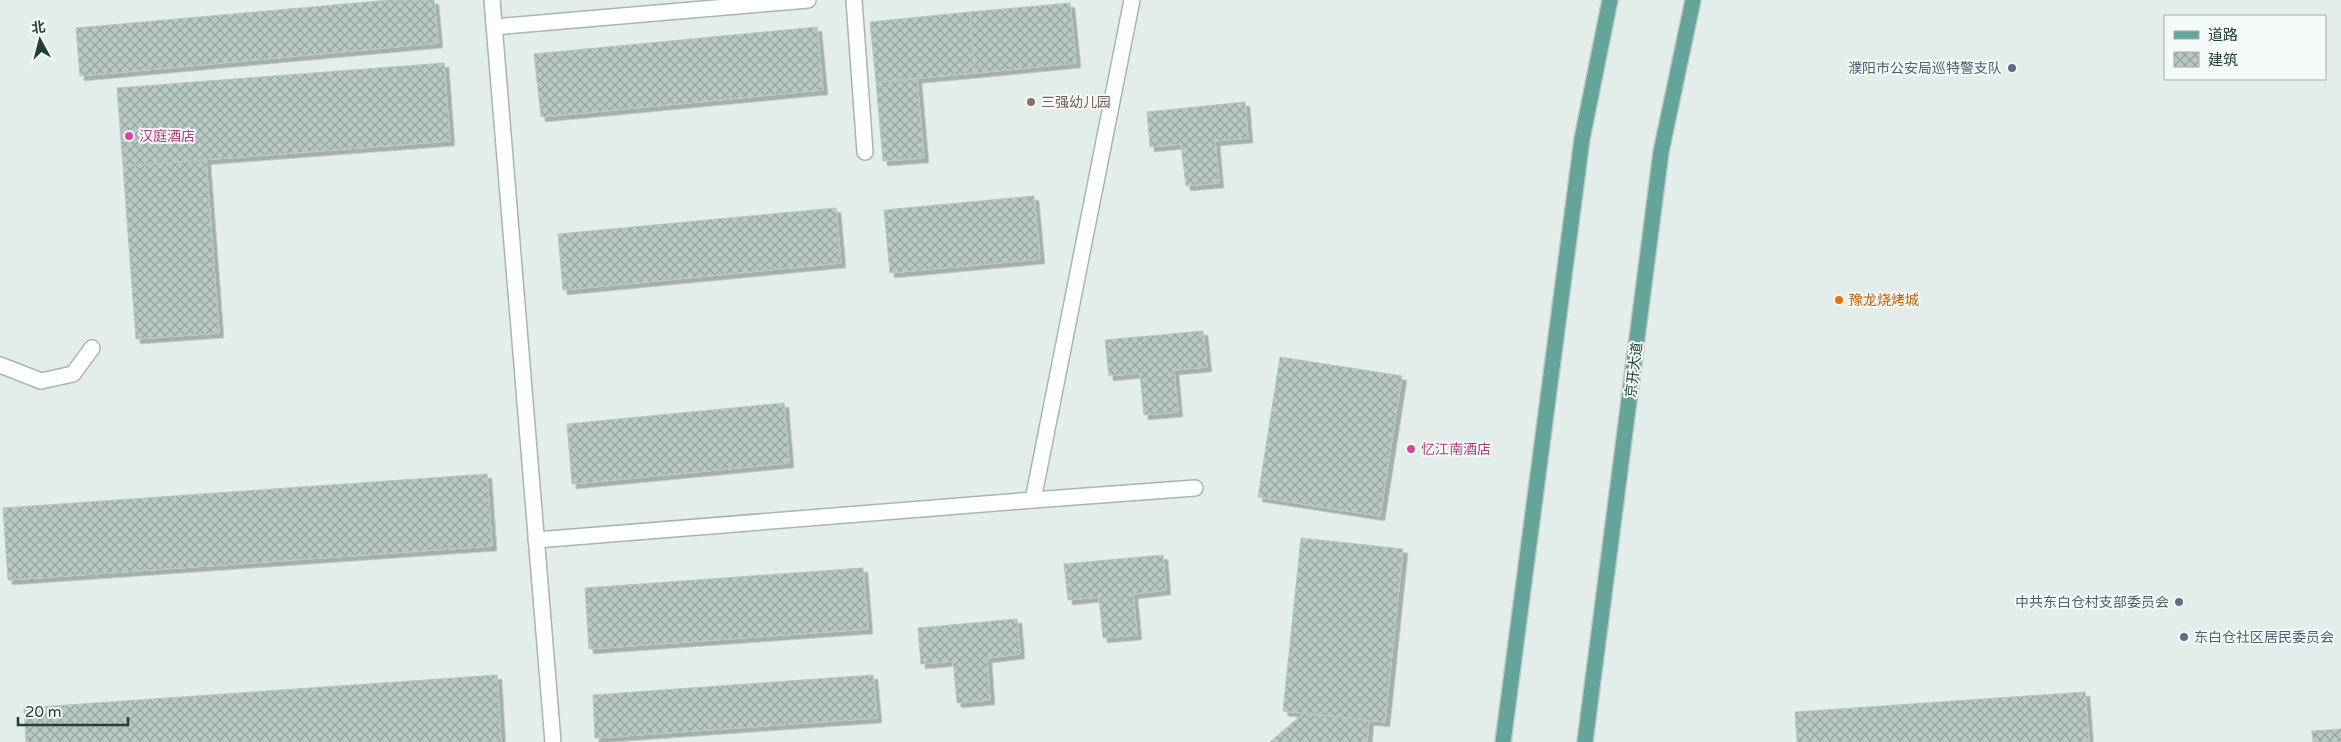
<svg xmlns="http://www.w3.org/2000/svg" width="2341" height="742" viewBox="0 0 2341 742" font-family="'Varela Round','Noto Sans SC',sans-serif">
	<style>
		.building { fill: url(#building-cross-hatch); stroke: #b5c7c1; filter: url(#shadow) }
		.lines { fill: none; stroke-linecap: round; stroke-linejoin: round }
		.service-casing { stroke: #a5b6b1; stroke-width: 18 }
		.minor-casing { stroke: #a5b6b1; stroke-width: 18 }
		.primary-casing { stroke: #c1cac8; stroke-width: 18 }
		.service { stroke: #fff; stroke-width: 15 }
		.minor { stroke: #fff; stroke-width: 15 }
		.primary { stroke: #65a599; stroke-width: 15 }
		.service-dot { fill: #5c6f8a; stroke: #f4faf7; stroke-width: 2 }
		.education-dot { fill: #8d6e63; stroke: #f4faf7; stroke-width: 2 }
		.hotel-dot { fill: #d1479c; stroke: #f4faf7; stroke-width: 2 }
		.food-dot { fill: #e8710a; stroke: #f4faf7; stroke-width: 2 }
		.labels { text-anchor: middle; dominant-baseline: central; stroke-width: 4; stroke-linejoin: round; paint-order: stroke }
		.service-label { font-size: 14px; fill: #4e5e75; stroke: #f4faf7; text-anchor: end }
		.education-label { font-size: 14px; fill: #785e54; stroke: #f4faf7; text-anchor: start }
		.hotel-label { font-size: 14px; fill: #b23c85; stroke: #f4faf7; text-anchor: start }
		.food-label { font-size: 14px; fill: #c56008; stroke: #f4faf7; text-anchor: start }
		.street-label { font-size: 14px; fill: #214039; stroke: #f4faf7 }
	</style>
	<defs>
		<pattern id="building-cross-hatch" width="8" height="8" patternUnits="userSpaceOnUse" patternTransform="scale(1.25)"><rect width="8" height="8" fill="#b8c8c3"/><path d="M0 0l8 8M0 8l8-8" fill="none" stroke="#95a49f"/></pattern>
		<filter id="shadow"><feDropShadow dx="4.5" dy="4.5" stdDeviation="0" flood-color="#0004"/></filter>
	</defs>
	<rect width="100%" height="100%" fill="#e3ede9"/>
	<path class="building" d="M390 0H434L438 43 80 76 76 28Z
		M1070 3 1076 63 975 73 970 12Z
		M970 12 975 73 876 82 870 22Z
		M817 27 823 90 541 117 534 54Z
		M444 63 450 141 123 166 117 88Z
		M917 79 924 158 883 161 876 82Z
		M1245 102 1248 138 1215 141 1219 183 1186 186 1181 144 1150 147 1147 112Z
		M206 160 219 333 136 339 123 166Z
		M1034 196 1040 259 890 273 884 210Z
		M836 208 841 263 563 290 558 234Z
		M1203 331 1207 367 1174 370 1178 412 1144 415 1140 373 1109 376 1105 340Z
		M1280 357 1402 376 1380 516 1258 497Z
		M784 403 789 463 572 484 567 424Z
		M487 474 492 546 8 580 3 508Z
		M1301 538 1403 549 1385 722 1283 711Z
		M1163 555 1166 590 1133 594 1137 635 1103 638 1099 597 1068 600 1064 564Z
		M863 568 868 629 589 649 585 588Z
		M1017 619 1020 654 987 658 990 700 957 703 953 661 921 664 918 628Z
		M497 675 501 742H26L24 708Z
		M873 675 877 718 595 738 593 695Z
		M2085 692 2089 742H1797L1795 712Z
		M1304 713 1369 720 1367 742H1270Z
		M2341 729V742H2313L2312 731Z"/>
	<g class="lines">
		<defs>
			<path id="service" d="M492 0 553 742
				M854 0 865 152
				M494 27 808 0
				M0 365 41 381 73 374 92 348
				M536 540 1033 500 1132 0"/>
			<path id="minor" d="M1033 500 1195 488"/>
			<path id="primary" d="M1503 742 1582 139 1610 0
				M1585 742 1661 152 1693 0"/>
		</defs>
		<use href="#service" class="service-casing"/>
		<use href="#minor" class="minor-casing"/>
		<use href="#primary" class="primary-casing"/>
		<use href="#service" class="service"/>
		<use href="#minor" class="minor"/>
		<use href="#primary" class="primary"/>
	</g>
	<g class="service-dot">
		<circle cx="2012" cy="68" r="5"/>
		<circle cx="2179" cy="602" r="5"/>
		<circle cx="2184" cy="637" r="5"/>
	</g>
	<circle class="education-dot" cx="1031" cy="102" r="5"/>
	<g class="hotel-dot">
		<circle cx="129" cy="136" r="5"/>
		<circle cx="1411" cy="449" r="5"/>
	</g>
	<circle class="food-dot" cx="1839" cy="300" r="5"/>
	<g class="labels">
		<g class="service-label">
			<text x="2002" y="68">濮阳市公安局巡特警支队</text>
			<text x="2169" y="602">中共东白仓村支部委员会</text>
			<text x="2194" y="637" text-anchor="start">东白仓社区居民委员会</text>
		</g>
		<g class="education-label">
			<text x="1041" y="102">三强幼儿园</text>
		</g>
		<g class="hotel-label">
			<text x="139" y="136">汉庭酒店</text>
			<text x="1421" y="449">忆江南酒店</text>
		</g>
		<g class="food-label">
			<text x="1849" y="300">豫龙烧烤城</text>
		</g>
		<g class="street-label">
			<text transform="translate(1634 370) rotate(-83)">京开大道</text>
		</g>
	</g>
	<rect x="2164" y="15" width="162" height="65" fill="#f4faf7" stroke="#a0b0ab"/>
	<rect x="2174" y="31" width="25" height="8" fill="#65a599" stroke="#a0b0ab"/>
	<text x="2208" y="40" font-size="15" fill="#214039">道路</text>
	<rect x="2174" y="52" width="25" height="15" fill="url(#building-cross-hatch)" stroke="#a0b0ab"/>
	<text x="2208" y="65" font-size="15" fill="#214039">建筑</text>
	<g transform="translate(40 40) rotate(353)" stroke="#f4faf7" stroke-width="4" paint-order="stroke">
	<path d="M0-4L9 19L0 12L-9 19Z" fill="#214039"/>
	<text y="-8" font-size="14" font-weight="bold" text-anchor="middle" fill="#214039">北</text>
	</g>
	<path d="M18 717v8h110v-8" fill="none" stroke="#214039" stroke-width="2.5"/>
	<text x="25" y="717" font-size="15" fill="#214039" stroke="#f4faf7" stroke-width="4" paint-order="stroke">20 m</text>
</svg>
